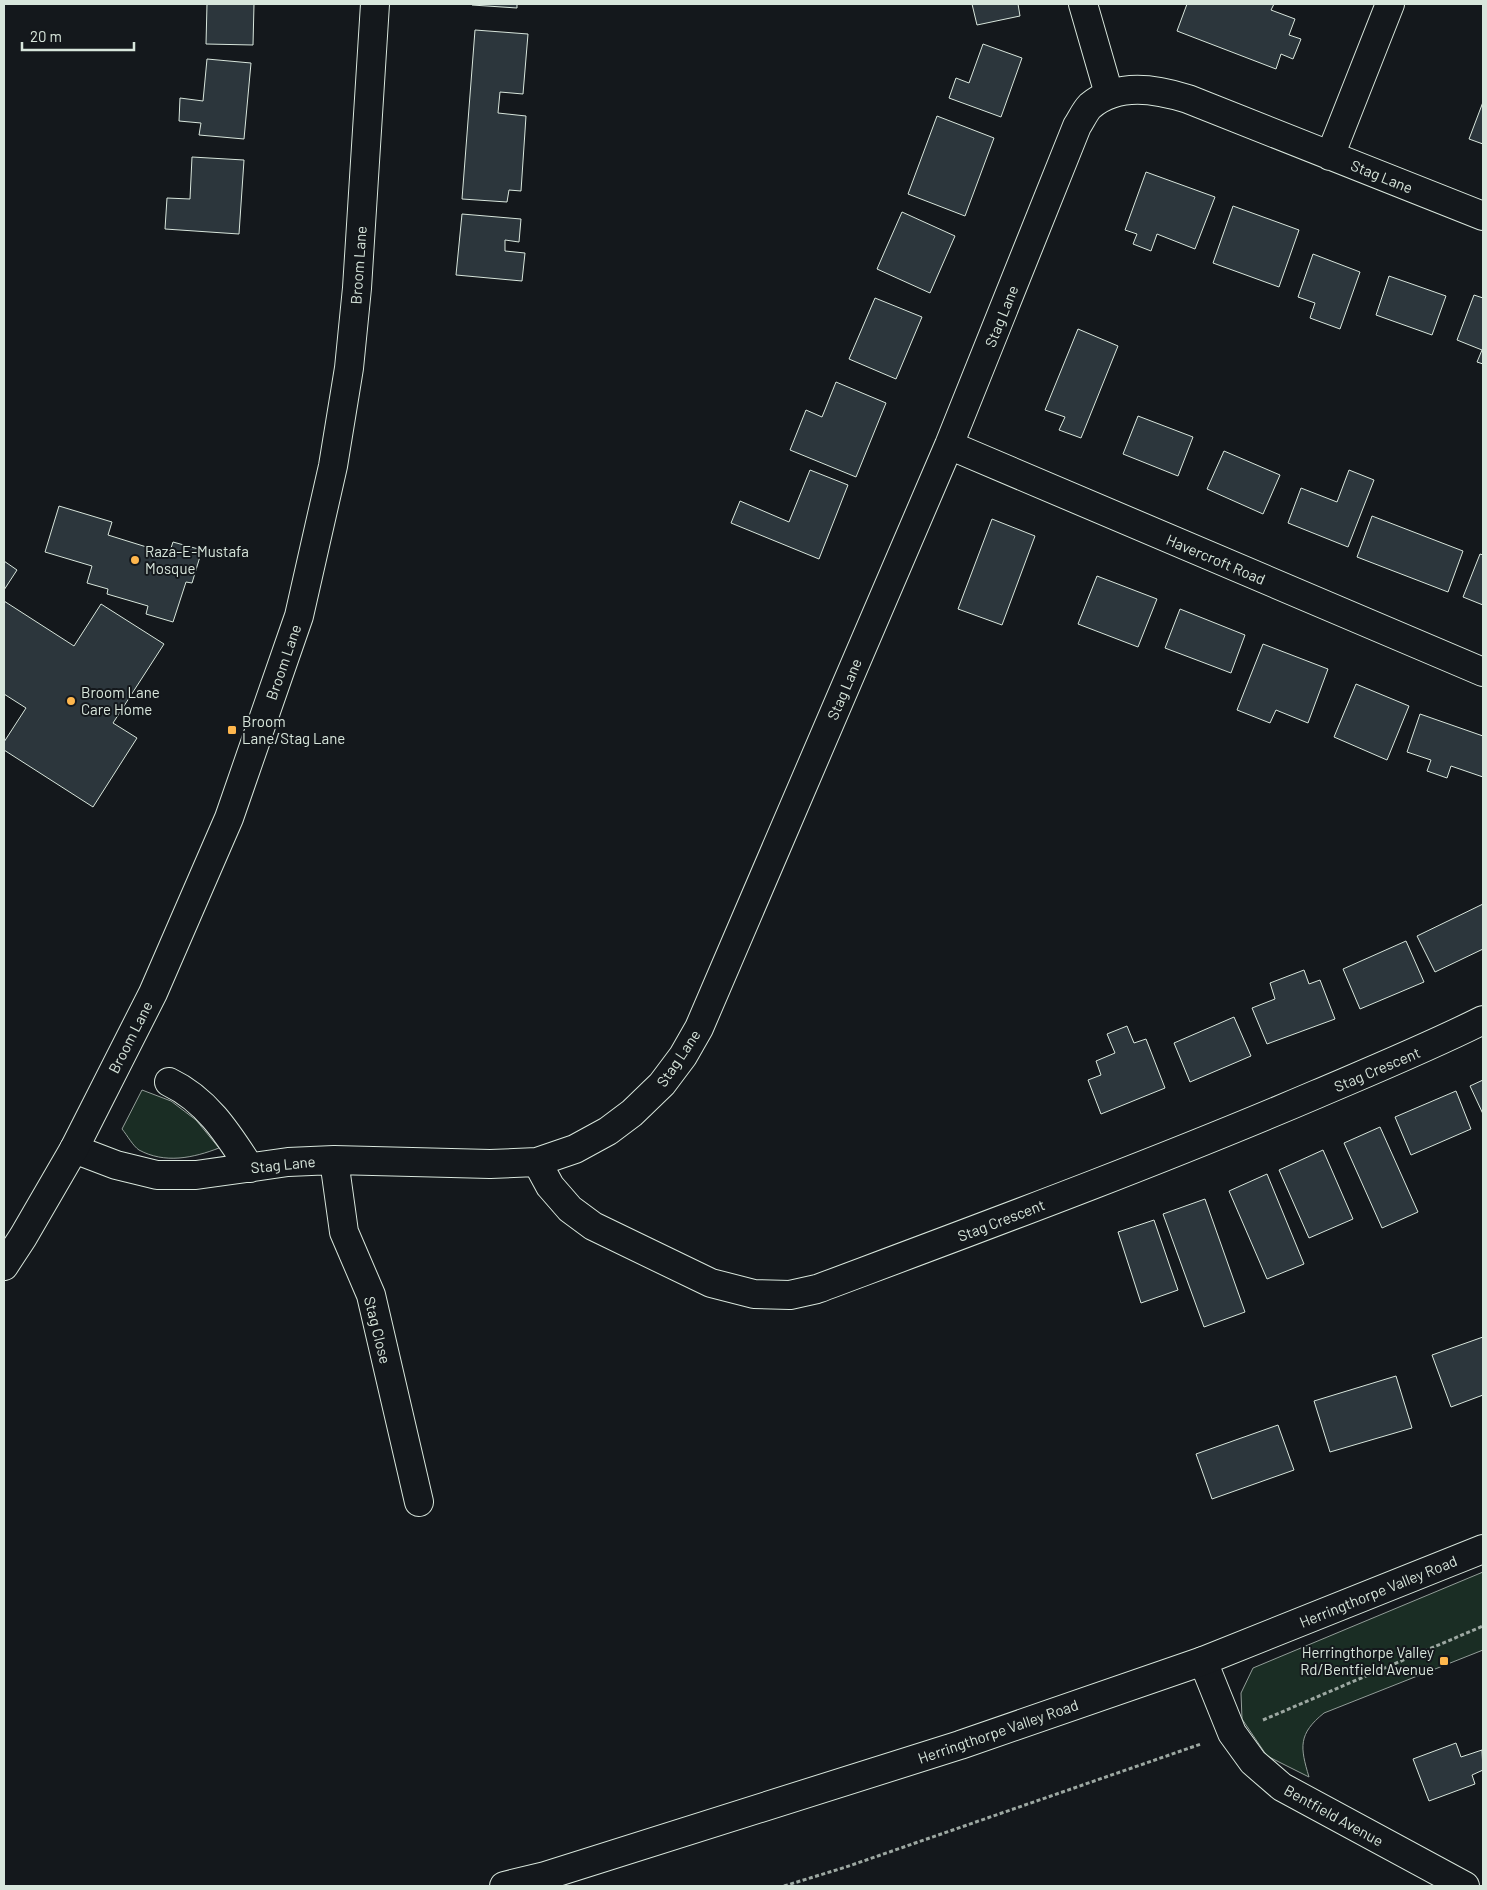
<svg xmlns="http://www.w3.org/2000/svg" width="1487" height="1890" viewBox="0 0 1487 1890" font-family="Barlow,sans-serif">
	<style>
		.green { fill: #1a2d24; stroke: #939e99 }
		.building { fill: #2c363c; stroke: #d8e6dc }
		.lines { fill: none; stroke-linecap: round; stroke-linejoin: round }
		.minor-casing { stroke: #d8e6dc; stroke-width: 30 }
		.major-casing { stroke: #d8e6dc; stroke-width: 30 }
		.path { stroke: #9da8a2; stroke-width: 3; stroke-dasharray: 4 2.5; stroke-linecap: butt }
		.minor { stroke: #14181c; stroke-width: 28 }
		.major { stroke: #14181c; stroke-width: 28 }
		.poi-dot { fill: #ffb74d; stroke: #14181c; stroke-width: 2 }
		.labels { text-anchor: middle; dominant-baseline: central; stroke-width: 4; stroke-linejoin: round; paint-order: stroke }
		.street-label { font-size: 15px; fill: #d8e6dc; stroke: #14181c }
		.poi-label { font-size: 15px; fill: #d8e6dc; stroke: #14181c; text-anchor: start }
	</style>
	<rect width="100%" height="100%" fill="#14181c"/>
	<path class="green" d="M142 1090 171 1101 196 1120 219 1148C193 1158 165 1164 139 1150 133 1146 127 1135 122 1129Z
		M1483 1572V1650L1324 1713C1298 1734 1300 1747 1309 1777L1267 1756 1242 1719 1241 1693 1253 1668Z"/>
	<path class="building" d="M207 4H254L253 45 206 44Z
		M472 4H517V8L472 5Z
		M972 4H1018L1020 16 977 25Z
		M1187 4H1274L1271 10 1295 19 1289 35 1301 39 1293 59 1281 54 1276 69 1177 31Z
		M475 30 528 34 523 94 500 92 498 113 526 116 521 191 509 190 507 202 462 199Z
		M983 44 1022 58 1001 117 949 98 956 78 969 83Z
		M207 59 251 63 244 139 199 135 201 123 179 121 180 98 203 101Z
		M1483 102V144L1469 139Z
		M937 116 994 138 965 216 908 194Z
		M192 157 244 160 239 234 165 229 167 198 190 199Z
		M1146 172 1215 197 1195 249 1157 234 1151 251 1133 244 1137 234 1125 230Z
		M1233 206 1299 230 1279 287 1213 263Z
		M902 212 955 236 930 293 877 269Z
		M462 214 521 219 519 242 505 240V251L525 253 522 281 456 275Z
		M1313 254 1360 272 1340 329 1310 318 1315 303 1298 297Z
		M1389 276 1446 296 1432 335 1376 315Z
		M1474 295 1483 298V364L1477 362 1482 350 1457 340Z
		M875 298 922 317 896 379 849 359Z
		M1078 329 1118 346 1081 438 1059 430 1065 417 1045 410Z
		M836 382 886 403 856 477 790 450 806 410 822 417Z
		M1138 416 1193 437 1178 476 1123 454Z
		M1224 451 1280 475 1263 514 1207 489Z
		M810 470 848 485 819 559 731 523 740 501 789 522Z
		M1349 470 1374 480 1348 547 1288 523 1301 488 1337 502Z
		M59 506 112 522 108 535 169 554 173 542 202 550 192 583 186 582 173 622 146 614 148 606 107 594 108 589 87 583 92 566 45 552Z
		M1372 516 1463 551 1448 592 1357 557Z
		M992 519 1035 536 1002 625 958 609Z
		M1480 554 1483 555V605L1463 597Z
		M4 561 17 570 4 590Z
		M1097 576 1157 599 1138 647 1078 624Z
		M4 601 74 646 101 604 164 644 113 723 137 738 93 807 4 750V742L26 708 4 694Z
		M1180 609 1245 635 1231 673 1165 648Z
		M1263 644 1328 669 1308 723 1276 710 1270 723 1237 710Z
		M1356 684 1409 706 1387 760 1334 737Z
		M1420 714 1483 736V777L1451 766 1447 778 1427 771 1431 760 1407 752Z
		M1483 904V949L1435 972 1417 936Z
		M1406 941 1424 982 1360 1009 1343 969Z
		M1304 970 1309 984 1320 980 1335 1019 1267 1044 1252 1008 1275 999 1270 983Z
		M1234 1017 1251 1056 1190 1082 1174 1043Z
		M1127 1026 1134 1043 1146 1039 1165 1088 1101 1114 1088 1080 1101 1075 1096 1061 1115 1053 1107 1034Z
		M1483 1080V1114L1470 1086Z
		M1456 1091 1471 1129 1411 1155 1395 1117Z
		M1380 1127 1418 1212 1382 1228 1344 1143Z
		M1323 1150 1353 1219 1309 1238 1279 1170Z
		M1267 1174 1304 1264 1267 1279 1229 1191Z
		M1205 1199 1245 1312 1204 1327 1163 1214Z
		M1154 1220 1178 1290 1141 1303 1118 1232Z
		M1483 1337V1395L1451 1407 1432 1355Z
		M1396 1376 1412 1428 1330 1452 1314 1401Z
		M1278 1425 1294 1470 1212 1499 1196 1454Z
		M1456 1743 1461 1757 1482 1750 1483 1770 1472 1775 1475 1784 1429 1801 1413 1759Z"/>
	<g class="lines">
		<defs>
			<path id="minor" d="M1083 4 1109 94
				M1330 156 1390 4
				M949 445 1483 672
				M169 1082C207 1100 228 1134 250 1168
				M74 1149 116 1165 157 1175H196L288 1162 334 1160 490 1164 537 1162 575 1149 608 1131 632 1113 662 1084 683 1056 699 1028 949 445 1077 126C1081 120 1085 111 1090 106 1118 82 1156 89 1188 99L1483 216
				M334 1160 344 1232 371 1295 419 1502
				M537 1162 550 1186 570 1209 593 1226 711 1283 754 1294 790 1295 817 1289C985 1226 1153 1164 1317 1094 1373 1070 1429 1047 1483 1020
				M1203 1661 1232 1733 1253 1762 1282 1787 1465 1886"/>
			<path id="major" d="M4 1266 23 1237 74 1149 153 993 229 818 299 616 333 466 349 368 357 288 375 4
				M504 1886 545 1876 960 1745 1203 1661 1483 1549"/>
		</defs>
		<use href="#minor" class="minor-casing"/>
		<use href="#major" class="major-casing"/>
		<path class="path" d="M1263 1720 1483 1626
			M784 1886 846 1867 1201 1744"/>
		<use href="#minor" class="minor"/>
		<use href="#major" class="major"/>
	</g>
	<g class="poi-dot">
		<circle cx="135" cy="560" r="5"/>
		<circle cx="71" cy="701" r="5"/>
		<rect x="227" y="725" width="10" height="10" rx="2.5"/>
		<rect x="1439" y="1656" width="10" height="10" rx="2.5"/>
	</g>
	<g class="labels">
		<g class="street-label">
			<text transform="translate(1382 176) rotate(22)">Stag Lane</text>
			<text transform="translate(358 265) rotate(-86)">Broom Lane</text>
			<text transform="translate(1001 316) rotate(-68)">Stag Lane</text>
			<text transform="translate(1216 559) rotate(23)">Havercroft Road</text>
			<text transform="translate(283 662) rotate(-71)">Broom Lane</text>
			<text transform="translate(844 689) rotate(-67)">Stag Lane</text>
			<text transform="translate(130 1037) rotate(-63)">Broom Lane</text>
			<text transform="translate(678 1058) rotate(-56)">Stag Lane</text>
			<text transform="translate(1377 1069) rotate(-23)">Stag Crescent</text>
			<text transform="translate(283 1164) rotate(-6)">Stag Lane</text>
			<text transform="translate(1001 1220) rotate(-21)">Stag Crescent</text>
			<text transform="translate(378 1330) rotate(76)">Stag Close</text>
			<text transform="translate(1378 1591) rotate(-22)">Herringthorpe Valley Road</text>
			<text transform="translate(998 1731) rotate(-19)">Herringthorpe Valley Road</text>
			<text transform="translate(1334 1815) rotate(29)">Bentfield Avenue</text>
		</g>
		<g class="poi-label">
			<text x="145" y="551">Raza-E-Mustafa<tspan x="145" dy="17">Mosque</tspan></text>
			<text x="81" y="692">Broom Lane<tspan x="81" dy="17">Care Home</tspan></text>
			<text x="242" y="721">Broom<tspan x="242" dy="17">Lane/Stag Lane</tspan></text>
			<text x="1434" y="1652" text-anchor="end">Herringthorpe Valley<tspan x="1434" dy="17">Rd/Bentfield Avenue</tspan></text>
		</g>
	</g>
	<rect width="1487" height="1890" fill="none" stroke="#d8e6dc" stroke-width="10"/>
	<path d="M22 42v8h112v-8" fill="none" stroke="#d8e6dc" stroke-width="2.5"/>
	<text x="30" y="42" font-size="15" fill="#d8e6dc" stroke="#14181c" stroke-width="4" paint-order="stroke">20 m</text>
</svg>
